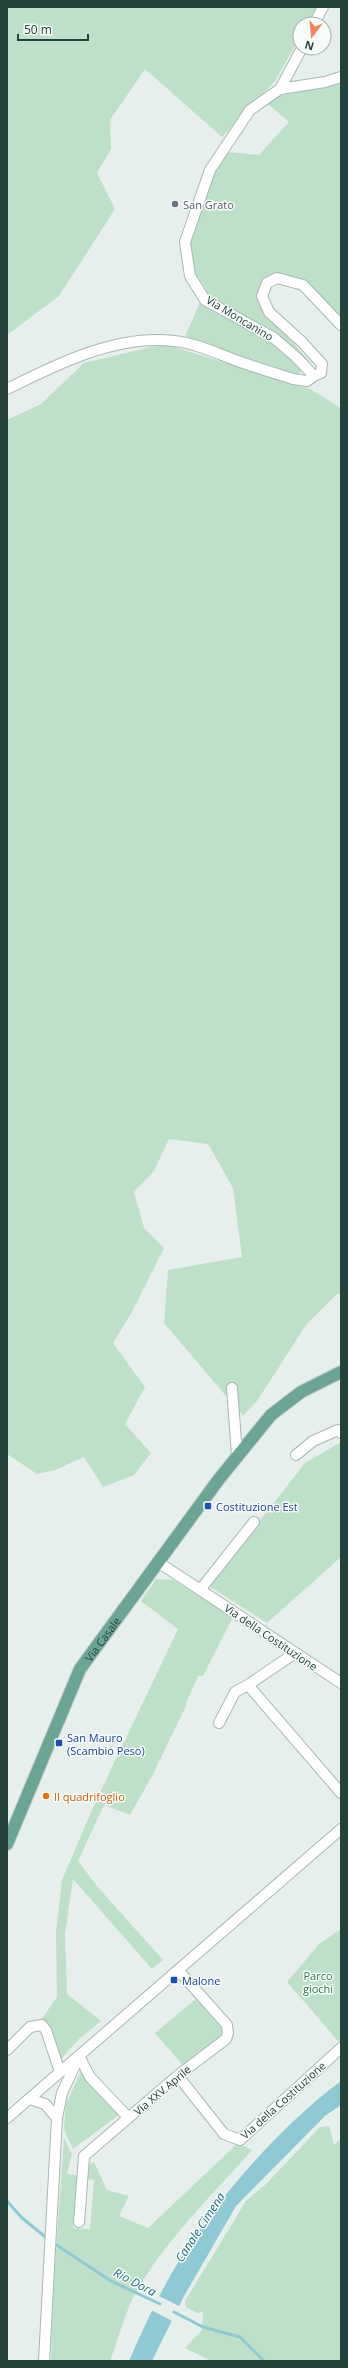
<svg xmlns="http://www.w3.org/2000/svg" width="348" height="2368" viewBox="0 0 348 2368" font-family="'Open Sans',sans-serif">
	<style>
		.green { fill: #bfe0c8 }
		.water { fill: #8ec9d4 }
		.pier { fill: #e6efeb }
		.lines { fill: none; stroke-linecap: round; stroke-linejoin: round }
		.stream { stroke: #8ec9d4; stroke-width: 3 }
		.minor-casing { stroke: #a8b8b2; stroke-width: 12 }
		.primary-casing { stroke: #c2cac8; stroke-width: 14 }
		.minor { stroke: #fff; stroke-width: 10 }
		.primary { stroke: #6aa596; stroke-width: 12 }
		.worship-dot { fill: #6b7280; stroke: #f7fbf9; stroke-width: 1.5 }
		.transit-dot { fill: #1a4fb4; stroke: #f7fbf9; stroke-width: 1.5 }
		.food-dot { fill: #e8710a; stroke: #f7fbf9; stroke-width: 1.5 }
		.labels { text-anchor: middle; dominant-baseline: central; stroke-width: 3; stroke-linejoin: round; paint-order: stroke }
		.worship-label { font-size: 11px; fill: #5b616d; stroke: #f7fbf9; text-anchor: start }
		.street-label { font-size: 11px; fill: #24423a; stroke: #f7fbf9 }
		.transit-label { font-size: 11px; fill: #164399; stroke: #f7fbf9; text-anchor: start }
		.food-label { font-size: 11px; fill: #c56008; stroke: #f7fbf9; text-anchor: start }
		.park-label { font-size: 11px; fill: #2d7a4b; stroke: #f7fbf9 }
		.water-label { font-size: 12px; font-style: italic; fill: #1c6f80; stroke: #f7fbf9 }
	</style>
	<rect width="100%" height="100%" fill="#e6efeb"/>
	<path class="green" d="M7 7H317L307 24H300V37L275 81 222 137 145 69 110 120 111 149 97 173 115 209 59 296 7 335Z
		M341 82V318L304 282 265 281 266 312 310 362 296 377 185 336 206 289 195 273 189 243 212 172 227 152 259 155 289 122 267 103 281 93Z
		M164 344 310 389 341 408V1294H337L306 1325 257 1401 243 1416 164 1323 168 1270 242 1257 233 1188 208 1144 169 1139 154 1171 134 1192 144 1228 164 1248 132 1312 113 1343 145 1387 125 1424 151 1453 134 1475 103 1487 84 1457 55 1470 37 1474 7 1454V420L41 404 84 363Z
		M341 1442V1557L267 1623 209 1586 305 1463Z
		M156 1579 173 1580 233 1617 203 1676H198L186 1703V1706L152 1776 130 1815 104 1805 78 1861 96 1885 163 1960 152 1969 73 1879 65 1934 67 1994 101 2021 78 2040 60 2060 41 2020 57 1997 56 1932 62 1880 95 1803 178 1629 141 1601Z
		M341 1929V2041L339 2042 287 1982 319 1944Z
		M196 1999 222 2029 221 2038 185 2068 155 2033Z
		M81 2071 89 2084 120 2114 73 2149 64 2129 66 2104Z
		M329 2126 334 2145 341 2138V2361H211L185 2348 202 2330 203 2312 197 2313 186 2307 185 2301 246 2201 266 2184 320 2127Z
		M64 2138 72 2154 67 2174 76 2175 78 2178 73 2228 90 2229 94 2180 86 2179 85 2174H88V2165L94 2162 107 2190 129 2196 119 2216 148 2228 238 2143 252 2150C215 2192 171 2235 142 2282 126 2306 120 2335 110 2361H51L53 2296Z"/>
	<path class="water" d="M341 2081V2105L325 2116 236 2206 183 2298 152 2361H129C140 2336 151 2311 164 2287 204 2213 274 2131 341 2081Z"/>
	<path class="pier" d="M157 2295 181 2307 174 2322 151 2310Z"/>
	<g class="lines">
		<path class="stream" d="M7 2201 22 2218 48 2239
			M52 2242 111 2281 160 2304
			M174 2312 203 2327 240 2337 264 2361"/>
		<defs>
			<path id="minor" d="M314 24 323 7
				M341 77 325 82 280 89 250 110 210 170 185 242 190 276 205 300 274 338 297 358 314 376 321 373 322 364 302 342 269 312 262 296 267 283 277 278 303 285 341 325
				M280 89 302 48
				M7 389C57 364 117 334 174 341 195 343 216 353 235 360 254 367 274 373 293 379L307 381 314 376
				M232 1388 237 1455
				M296 1455 313 1441 338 1430 341 1433
				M158 1562 341 1683
				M200 1590 254 1522
				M295 1653 248 1685 341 1793
				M219 1723 235 1692 248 1685
				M7 2050 30 2027 42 2025 46 2030 60 2072
				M79 2056 90 2077 125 2114
				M178 2076 224 2134 240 2140 341 2048
				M30 2099 45 2104 57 2118
				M7 2118 341 1829
				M79 2222 84 2156 176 2077 226 2039 228 2033 227 2025 179 1971
				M44 2361 57 2118 62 2093 78 2059"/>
			<g id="primary">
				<path id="s1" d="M7 1844 80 1669 219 1479 271 1415 301 1392 341 1372"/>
			</g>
		</defs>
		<use href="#minor" class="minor-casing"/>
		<use href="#primary" class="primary-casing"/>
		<use href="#minor" class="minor"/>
		<use href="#primary" class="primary"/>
	</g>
	<circle class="worship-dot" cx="175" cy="204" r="4"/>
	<g class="transit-dot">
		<rect x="204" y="1502" width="8" height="8" rx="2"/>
		<rect x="55" y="1739" width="8" height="8" rx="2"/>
		<rect x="170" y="1976" width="8" height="8" rx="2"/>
	</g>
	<circle class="food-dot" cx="46" cy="1796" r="4"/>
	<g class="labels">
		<g class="worship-label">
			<text x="183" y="204">San Grato</text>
		</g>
		<g class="street-label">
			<text transform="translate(240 318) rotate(31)">Via Moncanino</text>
			<text transform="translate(271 1637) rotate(34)">Via della Costituzione</text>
			<text stroke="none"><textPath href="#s1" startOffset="227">Via Casale</textPath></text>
			<text transform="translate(162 2090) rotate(-40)">Via XXV Aprile</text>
			<text transform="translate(283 2100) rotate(-42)">Via della Costituzione</text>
		</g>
		<g class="transit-label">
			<text x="216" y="1506">Costituzione Est</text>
			<text x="67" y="1737">San Mauro<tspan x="67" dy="13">(Scambio Peso)</tspan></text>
			<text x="182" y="1980">Malone</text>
		</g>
		<g class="food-label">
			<text x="54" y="1796">Il quadrifoglio</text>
		</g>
		<g class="park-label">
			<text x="318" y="1975">Parco<tspan x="318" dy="13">giochi</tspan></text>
		</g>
		<g class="water-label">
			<text transform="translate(200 2227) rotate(-57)">Canale Cimena</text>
			<text transform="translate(135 2282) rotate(28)">Rio Dora</text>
		</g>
	</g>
	<rect width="348" height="2368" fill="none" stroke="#24423a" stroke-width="16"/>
	<g transform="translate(312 36) rotate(196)"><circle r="19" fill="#f7fbf9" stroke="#a3b1ad"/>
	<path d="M0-3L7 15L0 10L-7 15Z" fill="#f4845f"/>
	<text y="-6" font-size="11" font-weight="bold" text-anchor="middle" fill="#24423a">N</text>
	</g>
	<path d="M18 34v6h70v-6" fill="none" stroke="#24423a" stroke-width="2"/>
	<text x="24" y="34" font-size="12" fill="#24423a" stroke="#f7fbf9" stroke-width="3" paint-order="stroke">50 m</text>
</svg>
